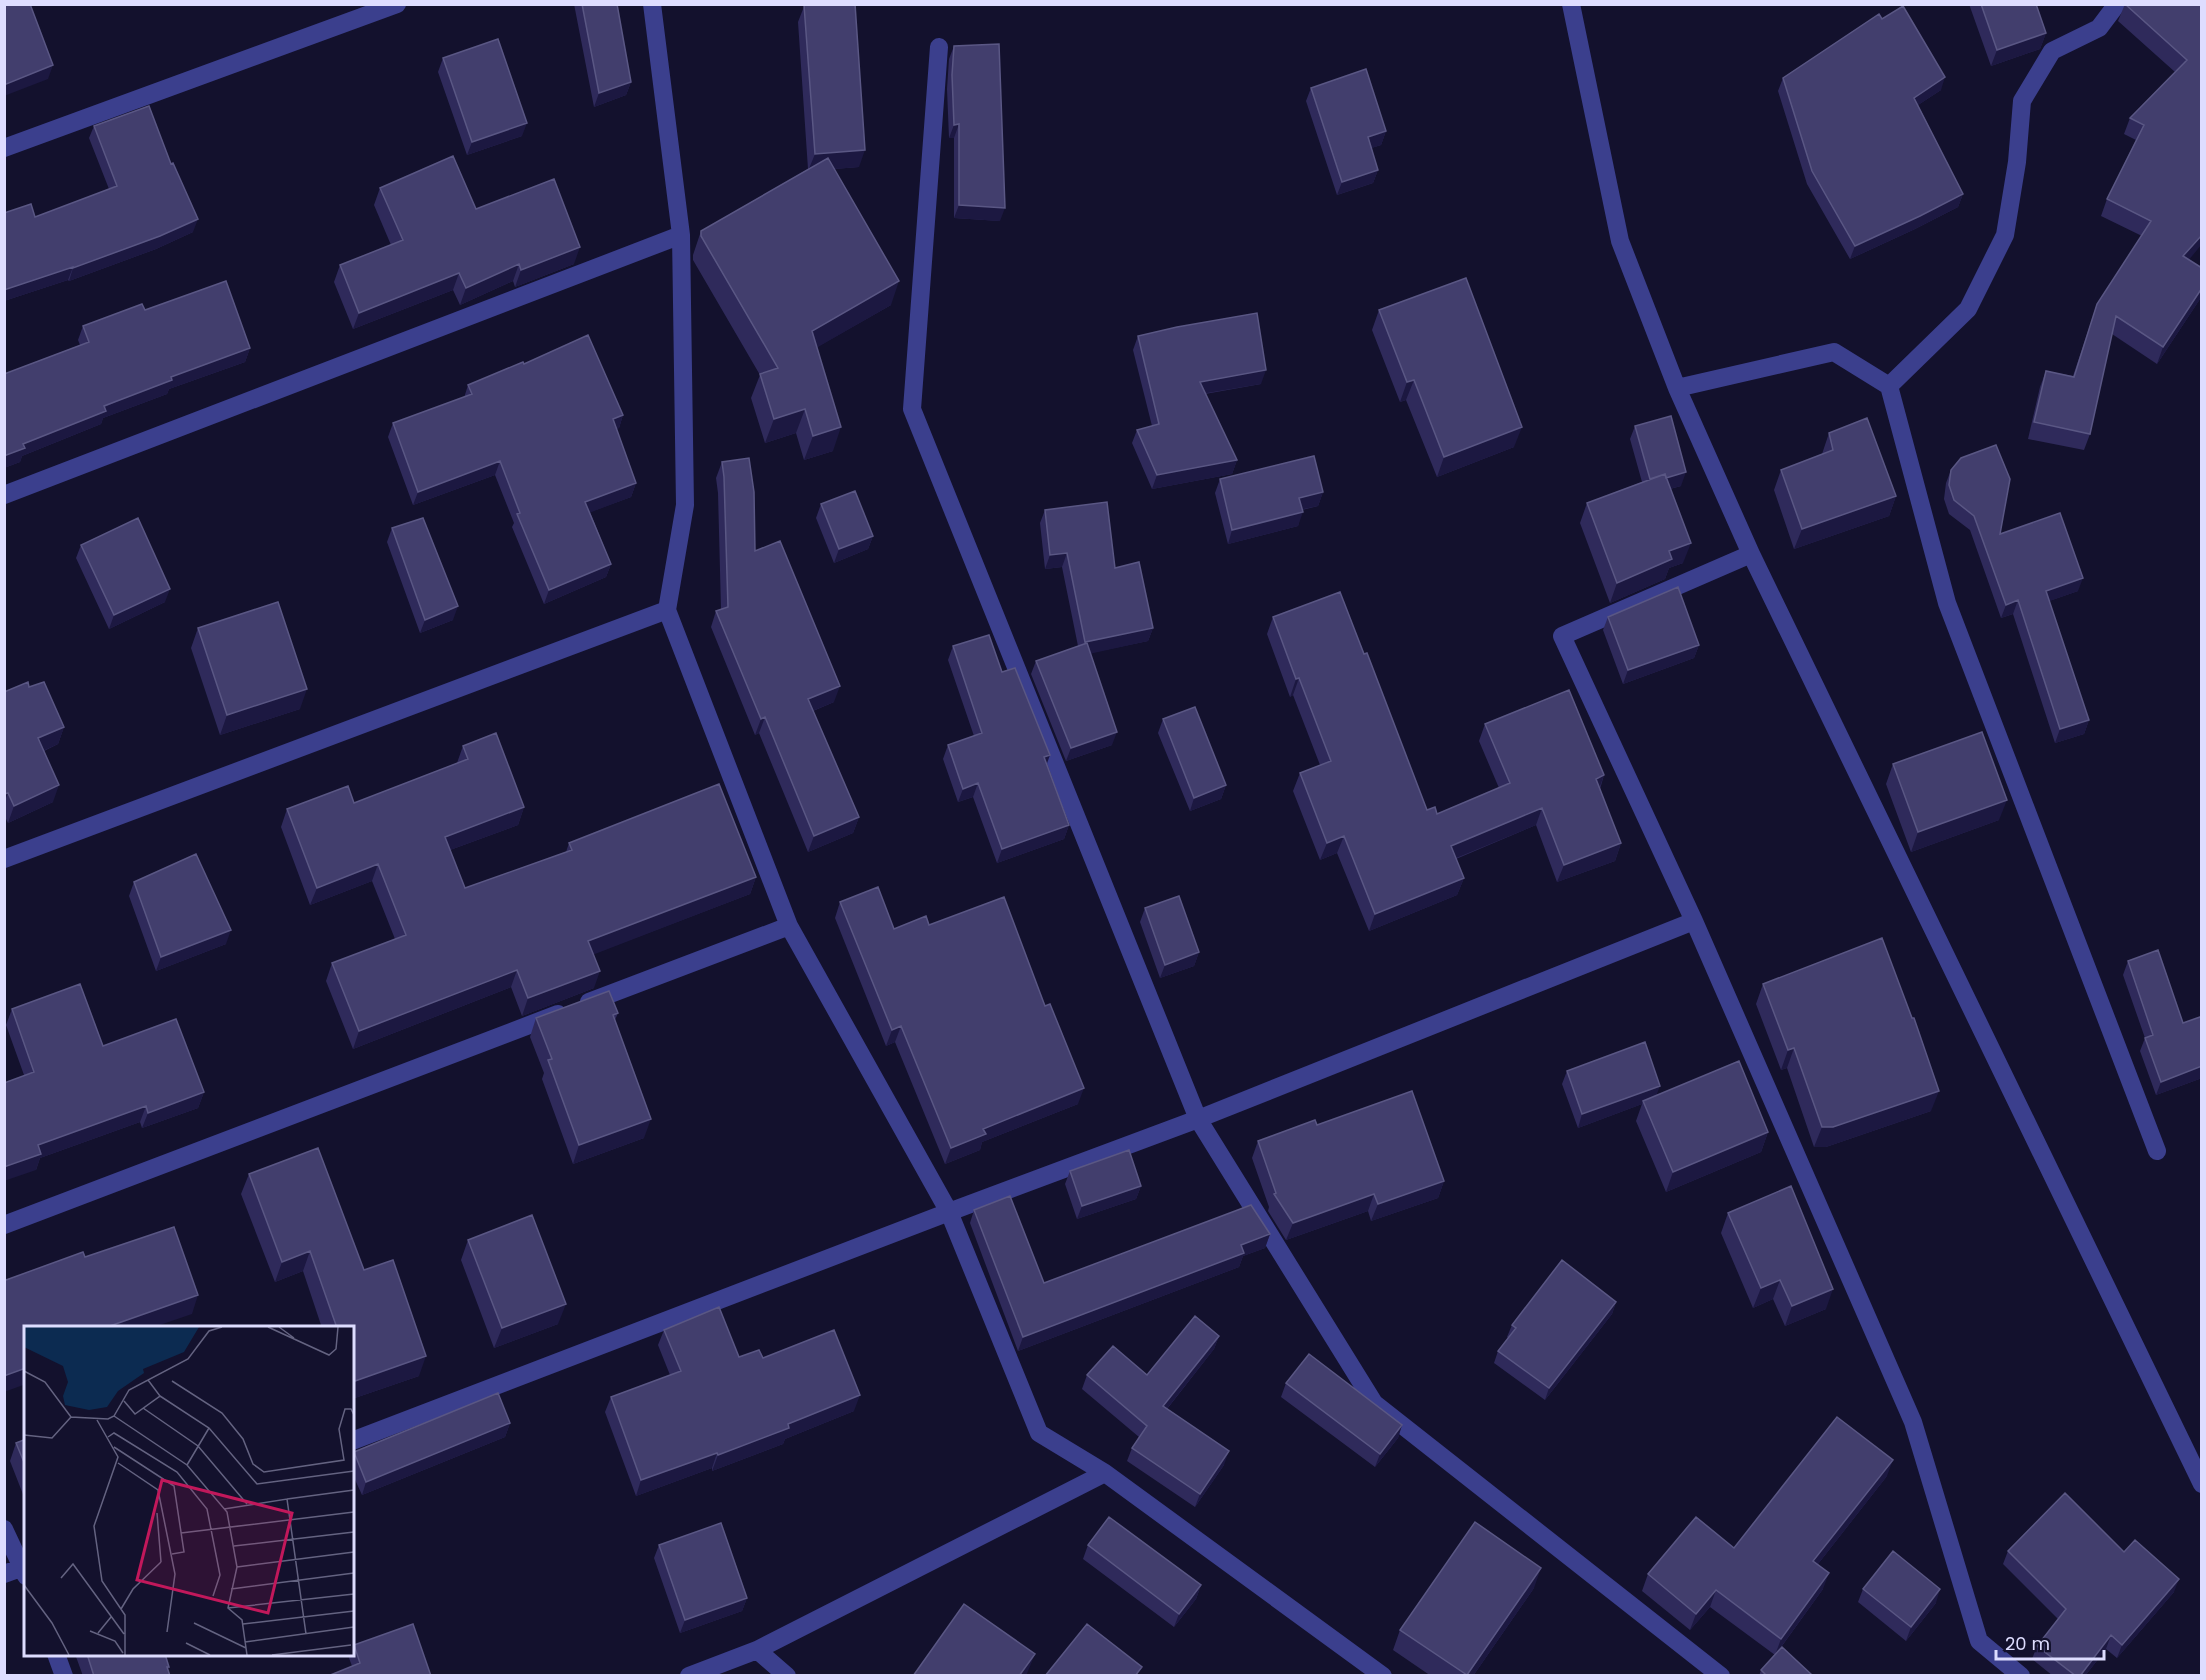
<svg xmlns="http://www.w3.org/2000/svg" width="2206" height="1680" viewBox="0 0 2206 1680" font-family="Poppins,sans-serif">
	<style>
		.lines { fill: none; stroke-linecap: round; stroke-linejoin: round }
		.minor { stroke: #3b3f8d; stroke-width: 18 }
		.wall { fill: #2f2a5b }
		.shaded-wall { fill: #1c1841 }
		.building { fill: #423e6d; stroke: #5a5784; stroke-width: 1.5 }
		.inset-road { fill: none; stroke: #646381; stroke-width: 1.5 }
		.view { fill: #c2185b; fill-opacity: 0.15; stroke: #c2185b; stroke-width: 3 }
		.inset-edge { fill: none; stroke: #deddff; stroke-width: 3 }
	</style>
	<rect width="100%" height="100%" fill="#13112d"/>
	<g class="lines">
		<path class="minor" d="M652 4 681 235 685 505 667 610 789 926 949 1212 1039 1433 1105 1473 1383 1676
			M1571 4 1620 241 1677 388 1751 554 2202 1484
			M939 47 912 409 1198 1119 1374 1403 1721 1676
			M4 148 397 4
			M1889 386 1968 309 2005 235 2017 162 2022 101 2052 51 2099 28 2117 4
			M1677 388 1834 352 1889 386 1947 603 2157 1151
			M4 495 681 235
			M1751 554 1562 636 1694 921 1913 1422 1979 1641 2021 1676
			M4 859 667 610
			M589 1002 789 926
			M4 1225 558 1014
			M352 1441 949 1212 1198 1119 1694 921
			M4 1529 26 1576
			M4 1574 26 1566
			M757 1650 787 1676
			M56 1654 64 1676
			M689 1676 757 1650 1105 1473"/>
	</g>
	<path class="wall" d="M574 4H617L631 82 626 95 594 107Z
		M805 4H855L859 167 834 169 891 305 817 347 833 451 804 460 796 433 765 443 751 398 760 375 693 260V255L701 231 808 169 798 22Z
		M1969 4H2036L2046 33 2040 49 1991 66Z
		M2125 4H2202L2188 260 2202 268V296L2157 364 2112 334 2090 434 2084 450 2028 439 2040 387 2046 371 2073 376 2097 304 2142 236 2101 216 2107 199 2136 140 2124 134 2130 118 2175 72 2118 21Z
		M1882 19 1941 90 1918 105 1963 194 1958 207 1915 229 1850 259 1807 184 1778 91 1783 78Z
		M954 46 1000 221 954 218V138H949L947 89 949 59Z
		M443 58 522 136 467 155 438 72Z
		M1311 88 1386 131 1381 145 1371 148 1378 170 1373 183 1337 195 1306 101Z
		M94 126 193 232 156 249 69 281 68 280 4 301V213L35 217 109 189 89 138Z
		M380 188 476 209 574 264 515 287 513 281 460 305 453 290 353 329 334 282 340 265 391 245 374 205Z
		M145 310 250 348 245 362 169 389 167 394 103 418 101 424 22 456 20 462 4 468V374L80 345 78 340 83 326Z
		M1379 310 1514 447 1437 477 1406 400 1400 402 1372 330Z
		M1138 336 1261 384 1205 394 1237 460 1232 474 1152 489 1132 443 1137 430 1152 426 1133 350Z
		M524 364 623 415 619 428 616 429 636 483 631 497 590 512 611 564 606 577 544 604 512 527 514 523 495 475 413 505 388 437 393 423 464 398 468 385Z
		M1635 426 1681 486 1670 489 1683 563 1669 568 1665 579 1610 603 1580 523 1587 503 1642 482 1630 439Z
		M1829 433 1896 496 1889 516 1794 549 1774 490 1781 470 1822 454Z
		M722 462 755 551 834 702 813 711 859 817 853 833 808 852 759 733 755 735 711 627 716 611 721 609 718 493 716 478Z
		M1951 470 2000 534 2078 591 2049 601 2089 720 2084 734 2055 743 2013 614 2001 618 1970 530 1949 514 1944 499 1946 483Z
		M1220 479 1323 492 1318 506 1302 510 1298 526 1228 544 1215 493Z
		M821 504 873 536 868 549 834 563 816 518Z
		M1045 510 1115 568 1153 628 1148 641 1090 653 1112 745 1066 761 1031 674 1036 661 1078 646 1062 567 1045 569 1040 523Z
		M392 528 453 620 420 633 387 542Z
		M81 545 165 602 109 629 76 558Z
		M1273 617 1364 654 1427 810 1437 814 1499 788 1479 741 1485 724 1604 775 1600 789 1621 843 1615 861 1557 882 1536 825 1456 859 1464 878 1457 895 1369 931 1337 853 1320 860 1293 791 1300 773 1320 765 1293 695 1290 697 1267 634Z
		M1608 617 1699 645 1694 658 1623 684 1603 630Z
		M198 628 300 709 220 735 191 648Z
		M953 646 1002 672 1047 763 1069 825 1064 839 997 863 973 797 958 802 943 759 948 745 974 736 948 660Z
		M29 687 64 727 58 744 44 751 53 802 8 823 4 815V692Z
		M1163 719 1226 785 1221 799 1190 811 1158 733Z
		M463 746 524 807 518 825 450 850 465 888 566 852 569 843 756 877 750 894 593 954 594 988 522 1016 511 987 353 1049 326 981 332 963 395 939 372 881 310 905 281 827 287 809 354 803 457 763Z
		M1893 764 1999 820 1911 852 1886 784Z
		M134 882 226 944 156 971 129 896Z
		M840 902 894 929 929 925 1045 1006 1078 1104 982 1142 980 1150 945 1164 895 1042 886 1046 835 918Z
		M1145 908 1199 952 1194 966 1160 978 1140 922Z
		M2128 961 2183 1023 2202 1020V1078L2156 1095 2140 1051 2145 1038 2123 975Z
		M1763 984 1912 1018 1931 1111 1826 1147H1814L1787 1068 1781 1070 1756 1004Z
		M12 1009 103 1046 204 1092 198 1108 142 1128 140 1122 40 1158 36 1170 24 1075 6 1025Z
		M618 1013 615 1020 644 1138 573 1164 542 1079 544 1073 530 1037 536 1018Z
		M1567 1071 1657 1095 1768 1132 1761 1152 1666 1192 1636 1121 1642 1104 1578 1128 1562 1084Z
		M1317 1125 1444 1181 1438 1198 1371 1221 1368 1211 1286 1240 1268 1211 1269 1207 1252 1158 1258 1141Z
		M1070 1171 1141 1186 1136 1199 1077 1219 1065 1184Z
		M249 1174 364 1270 419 1376 352 1399V1328H322L303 1271 275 1282 241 1194Z
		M974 1210 1044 1283 1270 1234 1265 1248 1243 1256 1239 1267 1018 1351 970 1223Z
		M1728 1213 1826 1309 1785 1326 1773 1299 1753 1308 1721 1233Z
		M468 1240 558 1324 494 1348 461 1260Z
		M1616 1302 1612 1314 1545 1400 1494 1363 1498 1351 1508 1338 1507 1337 1512 1325Z
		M664 1330 739 1357 763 1358 854 1411 785 1439 783 1444 712 1471V1468L636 1496 605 1412 611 1397 670 1375 658 1345Z
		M1219 1336 1214 1349 1167 1409 1224 1465 1195 1507 1127 1461 1132 1448 1139 1437 1082 1389 1087 1375H1147Z
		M1286 1383 1402 1425 1398 1438 1375 1467 1281 1397Z
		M510 1423 505 1437 362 1495 352 1473V1457L354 1452Z
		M26 1439V1502L10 1461 16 1443Z
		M1887 1476 1818 1564 1823 1589 1779 1650 1811 1676H1759L1761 1670 1775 1655 1710 1607 1690 1630 1642 1591 1648 1574 1734 1548Z
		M659 1545 747 1598 742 1611 680 1633 654 1558Z
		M1088 1545 1201 1585 1196 1599 1174 1627 1083 1559Z
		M2008 1551 2124 1552 2174 1592 2117 1658 2106 1649 2085 1676H2053L2032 1659 2037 1646 2058 1619 2003 1564Z
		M1534 1588 1473 1676H1431L1393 1650 1400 1630Z
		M1863 1589 1936 1603 1906 1641 1858 1602Z
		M354 1645 431 1676 352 1666 349 1658 350 1654H352V1649Z
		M75 1654H165L169 1667 168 1669 170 1676H83Z"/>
	<path class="shaded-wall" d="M2046 33 2040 49 1991 66 1997 50Z
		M53 65 48 79 4 96V85Z
		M1945 77 1941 90 1909 111 1914 98Z
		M631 82 626 95 594 107 599 93Z
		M527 123 522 136 467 155 472 142Z
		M959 124 954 138H949L954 125Z
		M1386 131 1381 145 1363 151 1368 137Z
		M865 150 859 167 808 171 815 154Z
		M1378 170 1373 183 1337 195 1342 182Z
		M1963 194 1958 207 1915 229 1850 259 1855 246Z
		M959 205 1005 208 1000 221 954 218Z
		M198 219 193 232 156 249 69 281 73 268Z
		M2202 235V244L2178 273 2183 256Z
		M580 247 574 264 515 287 521 270Z
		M519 264 513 281 460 305 466 288Z
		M73 267 68 280 4 301V290Z
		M459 273 453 290 353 329 359 313Z
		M899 281 891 305 804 355 812 331Z
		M2202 288V296L2157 364 2163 347Z
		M250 348 245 362 169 389 167 394 103 418 101 424 22 456 20 462 4 468V456L23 444 171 377Z
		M1266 370 1261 384 1195 395 1200 382Z
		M1414 380 1406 400 1400 402 1407 382Z
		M805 409 796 433 765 443 774 419Z
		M623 415 619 428 608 433 613 419Z
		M841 427 833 451 804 460 813 436Z
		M1522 427 1514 447 1437 477 1444 457Z
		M1237 460 1232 474 1152 489 1157 475Z
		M500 461 495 475 413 505 418 492Z
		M1686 472 1681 486 1646 495 1651 482Z
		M636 483 631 497 581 516 585 502Z
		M1323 492 1318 506 1294 511 1299 498Z
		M1896 496 1889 516 1794 549 1802 529Z
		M1303 512 1298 526 1228 544 1232 530Z
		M873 536 868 549 834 563 839 549Z
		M1691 543 1683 563 1669 568 1665 579 1610 603 1617 583 1669 551Z
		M1067 553 1062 567 1045 569 1050 555Z
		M611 564 606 577 544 604 549 590Z
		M2083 578 2078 591 2041 604 2046 591Z
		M170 589 165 602 109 629 114 615Z
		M2018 600 2013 614 2001 618 2006 605Z
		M458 606 453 620 420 633 425 620Z
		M1153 628 1148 641 1080 656 1085 642Z
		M1699 645 1694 658 1623 684 1628 670Z
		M1299 678 1293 695 1290 697 1296 679Z
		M840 686 834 702 803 715 808 699Z
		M307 689 300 709 220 735 227 715Z
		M765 717 759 733 755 735 761 719Z
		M2089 720 2084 734 2055 743 2060 729Z
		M64 727 58 744 32 756 38 738Z
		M1117 732 1112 745 1066 761 1071 748Z
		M1050 755 1045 769 1044 757Z
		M1604 775 1598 792 1596 779Z
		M978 783 973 797 958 802 963 789Z
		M59 785 53 802 8 823 14 806Z
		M1226 785 1221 799 1190 811 1194 798Z
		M8 793 4 803V794Z
		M2007 800 1999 820 1911 852 1918 832Z
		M524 807 518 825 439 854 445 837Z
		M1542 808 1536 825 1444 863 1451 846Z
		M859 817 853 833 808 852 814 836Z
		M1069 825 1064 839 997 863 1002 849Z
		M1344 836 1337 853 1320 860 1327 843Z
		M1621 843 1615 861 1557 882 1564 865Z
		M378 864 372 881 310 905 317 888Z
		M756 877 750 894 582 959 588 941Z
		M1464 878 1457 895 1369 931 1375 914Z
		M231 930 226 944 156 971 161 957Z
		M1199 952 1194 966 1160 978 1165 965Z
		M517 970 511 987 353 1049 359 1031Z
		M600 971 594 988 522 1016 528 998Z
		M901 1026 895 1042 886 1046 892 1030Z
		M1794 1048 1787 1068 1781 1070 1788 1050Z
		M2202 1066V1078L2156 1095 2161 1082Z
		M1660 1086 1655 1099 1643 1101 1642 1104 1578 1128 1582 1114Z
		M1084 1088 1078 1104 982 1142 980 1150 945 1164 951 1148 983 1129Z
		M1939 1091 1931 1111 1826 1147H1814L1822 1127Z
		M204 1092 198 1108 142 1128 148 1113Z
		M146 1106 140 1122 40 1158 36 1170 4 1181V1167L38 1145Z
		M651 1119 644 1138 573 1164 579 1145Z
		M1768 1132 1761 1152 1666 1192 1673 1172Z
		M1444 1181 1438 1198 1371 1221 1378 1204Z
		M1141 1186 1136 1199 1077 1219 1082 1206Z
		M1374 1194 1368 1211 1286 1240 1293 1223Z
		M1270 1234 1265 1248 1243 1256 1239 1267 1018 1351 1023 1337 1241 1245Z
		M310 1251 303 1271 275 1282 282 1262Z
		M1780 1280 1773 1299 1753 1308 1761 1288Z
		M1833 1289 1826 1309 1785 1326 1792 1306Z
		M198 1295 192 1314 151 1328H109L110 1326Z
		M1616 1302 1612 1314 1545 1400 1549 1388Z
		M566 1304 558 1324 494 1348 502 1328Z
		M1219 1336 1214 1349 1158 1420 1163 1406Z
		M426 1356 419 1376 352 1399V1387L355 1381Z
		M26 1368V1384L4 1392V1376Z
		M860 1395 854 1411 785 1439 783 1444 712 1471 718 1455 788 1424Z
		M510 1423 505 1437 362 1495 366 1482Z
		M1402 1425 1398 1438 1375 1467 1380 1454Z
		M1229 1451 1224 1465 1195 1507 1200 1494Z
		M717 1453 712 1468 636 1496 641 1480Z
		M1893 1460 1887 1476 1807 1578 1813 1561Z
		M1541 1568 1534 1588 1473 1676H1467Z
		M1829 1573 1823 1589 1775 1655 1781 1639Z
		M2179 1579 2174 1592 2117 1658 2122 1645Z
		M1201 1585 1196 1599 1174 1627 1179 1614Z
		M1940 1589 1936 1603 1906 1641 1911 1627Z
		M1716 1590 1710 1607 1690 1630 1696 1614Z
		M747 1598 742 1611 680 1633 685 1620Z
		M2111 1635 2106 1649 2085 1676H2080Z
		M1035 1654 1026 1676H1019Z"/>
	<path class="building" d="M4 4H30L53 65 4 85Z
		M582 4H617L631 82 599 93Z
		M812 4H855L865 150 815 154 804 5Z
		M1981 4H2036L2046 33 1997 50Z
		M2125 4H2202V235L2183 256 2202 268V288L2163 347 2116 316 2090 434 2034 422 2046 371 2074 377 2097 304 2151 221 2107 199 2144 125 2130 118 2187 60Z
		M1903 6 1945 77 1914 98 1963 194 1920 216 1855 246 1812 171 1783 78 1879 14 1882 19Z
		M498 39 527 123 472 142 443 58Z
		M999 44 1005 208 959 205V124L954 125 952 75 954 46Z
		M1366 69 1386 131 1368 137 1378 170 1342 182 1311 88Z
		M149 106 171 164 173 163 198 219 160 236 73 268V267L4 290V213L31 204 35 217 117 186 94 126Z
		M453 156 476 209 554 179 580 247 521 270 519 264 466 288 459 273 359 313 340 265 403 240 380 188Z
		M828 158 899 281 812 331 841 427 813 436 805 409 774 419 760 374 778 368 701 236V231Z
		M1466 278 1522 427 1444 457 1414 380 1407 382 1379 310Z
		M226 281 250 348 171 377 172 380 104 406 106 411 23 444 25 448 4 456V374L89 342 83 326 142 304 145 310Z
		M1257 313 1266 370 1200 382 1237 460 1157 475 1137 430 1159 424 1138 336 1177 327Z
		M588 335 623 415 613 419 636 483 585 502 611 564 549 590 517 514 520 513 500 461 418 492 393 423 472 394 468 385 523 362 524 364Z
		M1671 416 1686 472 1666 478 1665 474 1650 479 1635 426Z
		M1867 418 1896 496 1802 529 1781 470 1833 450 1829 433Z
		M1996 445 2010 479 2000 534 2060 513 2083 578 2046 591 2089 720 2060 729 2018 600 2006 605 1974 516 1954 500 1949 485 1951 470 1961 458Z
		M1314 456 1323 492 1299 498 1303 512 1232 530 1220 479Z
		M749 458 754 492 755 551 780 541 840 686 808 699 859 817 814 836 765 717 761 719 716 611 728 607 724 477 722 462Z
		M1665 474 1691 543 1669 551 1672 559 1617 583 1587 503Z
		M855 491 873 536 839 549 821 504Z
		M1107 502 1115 568 1139 562 1153 628 1085 642 1067 553 1050 555 1045 510Z
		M138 518 170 589 114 615 81 545Z
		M423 518 458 606 425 620 392 528Z
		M1678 587 1699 645 1628 670 1608 617Z
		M1340 592 1364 654 1367 653 1427 810 1435 807 1437 814 1510 783 1485 724 1569 690 1604 775 1596 779 1621 843 1564 865 1542 808 1451 846 1464 878 1375 914 1344 836 1327 843 1300 773 1331 761 1299 678 1296 679 1273 617Z
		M278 602 307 689 227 715 198 628Z
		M989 635 1002 672 1015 668 1050 755 1044 757 1069 825 1002 849 978 783 963 789 948 745 982 733 953 646Z
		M1087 643 1117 732 1071 748 1036 661Z
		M28 682 29 687 44 682 64 727 38 738 59 785 14 806 8 793 4 794V692Z
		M1195 707 1226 785 1194 798 1163 719Z
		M1982 732 2007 800 1918 832 1893 764Z
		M496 733 524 807 445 837 465 888 572 850 569 843 719 784 756 877 588 941 600 971 528 998 517 970 359 1031 332 963 406 935 378 864 317 888 287 809 348 786 354 803 468 759 463 746Z
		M196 854 231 930 161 957 134 882Z
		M878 887 894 929 926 916 929 925 1004 897 1045 1006 1050 1004 1084 1088 983 1129 986 1134 951 1148 901 1026 892 1030 840 902Z
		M1179 896 1199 952 1165 965 1145 908Z
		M1882 938 1912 1018H1914L1939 1091 1833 1127H1822L1794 1048 1788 1050 1763 984Z
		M2158 950 2183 1023 2200 1017 2202 1020V1066L2161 1082 2145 1038 2153 1035 2128 961Z
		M80 984 103 1046 176 1019 204 1092 148 1113 146 1106 38 1145 41 1154 4 1167V1083L34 1072 12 1009Z
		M609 991 618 1013 613 1015 651 1119 579 1145 548 1060 552 1059 536 1018Z
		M1645 1042 1660 1086 1582 1114 1567 1071Z
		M1739 1061 1768 1132 1673 1172 1643 1101Z
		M1412 1091 1444 1181 1378 1204 1374 1194 1293 1223 1274 1194 1276 1193 1258 1141 1315 1120 1317 1125Z
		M318 1148 364 1270 393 1260 426 1356 355 1381 352 1374V1328H337L310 1251 282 1262 249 1174Z
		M1129 1150 1141 1186 1082 1206 1070 1171Z
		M1791 1186 1833 1289 1792 1306 1780 1280 1761 1288 1728 1213Z
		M1010 1196 1044 1283 1251 1205 1270 1234 1241 1245 1244 1253 1023 1337 974 1210Z
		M532 1215 566 1304 502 1328 468 1240Z
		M174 1227 198 1295 110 1326 111 1328H26V1368L4 1376V1276L6 1280 83 1252 85 1257Z
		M1562 1260 1616 1302 1549 1388 1498 1351 1516 1328 1512 1325Z
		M719 1307 739 1357 759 1350 763 1358 834 1330 860 1395 788 1424 789 1428 718 1455 717 1453 641 1480 611 1397 681 1371 664 1330Z
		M1195 1316 1219 1336 1163 1406 1229 1451 1200 1494 1132 1448 1147 1426 1087 1375 1113 1346 1147 1375Z
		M1309 1354 1402 1425 1380 1454 1286 1383Z
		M498 1393 510 1423 366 1482 354 1452Z
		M1837 1417 1893 1460 1813 1561 1829 1573 1781 1639 1716 1590 1696 1614 1648 1574 1696 1517 1734 1548Z
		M26 1439V1467L16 1443Z
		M2065 1493 2124 1552 2135 1540 2179 1579 2122 1645 2111 1635 2080 1676H2076L2037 1646 2066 1609 2008 1551Z
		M1109 1517 1201 1585 1179 1614 1088 1545Z
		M1475 1522 1541 1568 1467 1675 1400 1630Z
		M721 1523 747 1598 685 1620 659 1545Z
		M1893 1551 1940 1589 1911 1627 1863 1589Z
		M964 1604 1035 1654 1019 1676H913Z
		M413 1624 431 1676H328L360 1663 354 1645Z
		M1087 1624 1142 1667 1135 1676H1045Z
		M1782 1647 1812 1675 1811 1676H1767L1761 1670Z
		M87 1654H165L169 1667H167L170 1676H94Z"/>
	<g transform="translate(24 1326)">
		<rect width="330" height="330" fill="#13112d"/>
		<path d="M0 1H175L160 26 119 43 120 47 94 65 83 81 65 84 41 79 39 70 44 56 39 40 0 21Z" fill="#0c2b51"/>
		<path class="inset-road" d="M244 1 305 29 312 23 314 1M255 1 270 12M0 45 21 56 47 91 84 93 90 90 105 64 164 33 185 5 198 1M148 55 198 87 219 113 229 138 240 146 320 134 315 103 321 83H327L330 89M136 70 185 102 233 158 330 145M100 75 111 88 136 70 124 54M119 82 174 120 223 178M90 90 163 139 203 186 213 241 204 282 218 294 223 329M73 94 94 131 70 200 78 255 101 289V329M0 109 28 112 47 91M84 111 90 107 153 146 183 183 196 249 189 270M90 121 150 160 160 226 148 228M94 137 134 164 151 248 143 306M163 139 185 102M263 173 330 164M200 183 263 173 282 308M133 187 137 236M157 207 330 186M210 220 330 206M213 241 330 226M37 252 49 238 100 308M0 259 28 297 45 329M207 263 330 247M204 282 330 268M97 283 109 263 137 236M170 297 222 322M219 298 330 285M66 305 91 315 99 327M74 307 87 291M221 316 330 301M162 317 186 329M248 329 327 319"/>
		<path class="view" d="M138 154 268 187 244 287 113 254Z"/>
		<rect width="330" height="330" class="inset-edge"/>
	</g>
	<rect width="2206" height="1680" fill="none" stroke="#deddff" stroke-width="12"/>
	<path d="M1996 1650v9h108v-9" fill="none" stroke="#deddff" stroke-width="3"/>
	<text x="2005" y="1650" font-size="18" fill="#deddff" stroke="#13112d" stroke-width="4.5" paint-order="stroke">20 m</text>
</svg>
